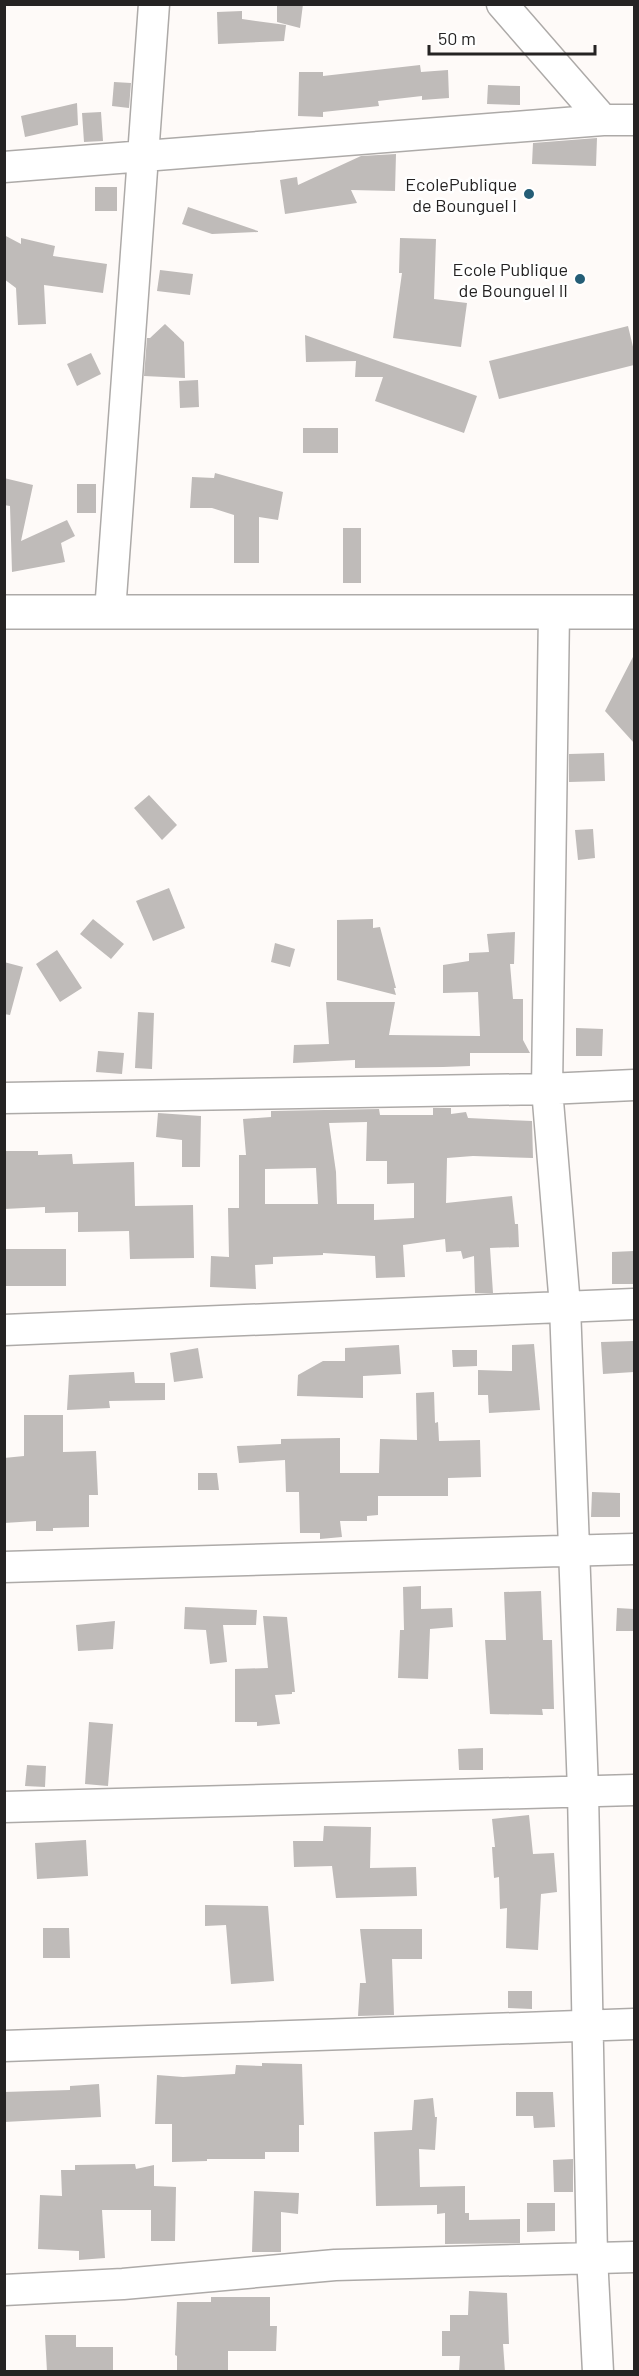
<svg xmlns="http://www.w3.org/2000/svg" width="639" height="2376" viewBox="0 0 639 2376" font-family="Barlow,sans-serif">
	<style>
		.building { fill: #bfbbb9; fill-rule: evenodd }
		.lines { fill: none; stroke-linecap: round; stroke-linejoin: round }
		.minor-casing { stroke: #adaaa8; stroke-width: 33 }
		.major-casing { stroke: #adaaa8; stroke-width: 36 }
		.minor { stroke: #fff; stroke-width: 30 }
		.major { stroke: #fff; stroke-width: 33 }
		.poi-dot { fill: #245d76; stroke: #fff; stroke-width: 2 }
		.labels { text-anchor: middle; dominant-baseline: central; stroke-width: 5; stroke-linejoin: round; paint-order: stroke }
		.poi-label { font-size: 18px; fill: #252323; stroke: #fff; text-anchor: end }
	</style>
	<rect width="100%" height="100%" fill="#fefaf8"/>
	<path class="building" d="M277 4H303L300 28 277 22Z
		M242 11V19L286 25 284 41 218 44 217 12Z
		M420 65 421 72 448 70 449 98 422 100V96L378 101 379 106 323 112V117L298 116 299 72H323V76Z
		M114 82 131 83 129 108 112 106Z
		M488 85 520 86V105L487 104Z
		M77 103 78 125 25 137 21 116Z
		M101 112 103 141 84 142 82 113Z
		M597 138 596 166 532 164 533 143Z
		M396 154 395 191 351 190 357 203 285 214 280 180 297 177 298 185 361 156Z
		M95 187H117V211H95Z
		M188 207 258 231V232L212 234 182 224Z
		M4 235 21 244V238L55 246 53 256 107 264 103 293 44 285 46 324 18 325 16 288 4 279Z
		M400 238 436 239 434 299 467 303 461 347 393 338 402 273H399Z
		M160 270 193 274 190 295 157 291Z
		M165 324 184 342 185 378 144 376 147 338H150Z
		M628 326 634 351V365L499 399 489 361Z
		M305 335 477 396 464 433 375 401 383 377H355L356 361 306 362Z
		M91 353 101 374 77 386 67 364Z
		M198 380 199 407 180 408 179 381Z
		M303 428H338V453H303Z
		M215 473 283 492 278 520 259 517V563H234V515L212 508H190L192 477 214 478Z
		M4 478 33 485 21 541 67 520 75 536 61 543 65 562 12 572 10 506 4 505Z
		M77 484H96V513H77Z
		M343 528H361V583H343Z
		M634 655V743L605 711Z
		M604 753 605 781 569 782V754Z
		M149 795 177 825 162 840 134 808Z
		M593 829 595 858 578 860 575 830Z
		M169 888 185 928 153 941 136 901Z
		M93 919 124 944 111 959 80 934Z
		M373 919V928L380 927 396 988H394L396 995 337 980V920Z
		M515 932 514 964H510L513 999H523V1040L530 1053H470V1066L443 1067 355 1068V1060L293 1063 294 1045 329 1044 326 1002H395L389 1035 480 1036 478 992 443 993V965L469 961V953L489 952 487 934Z
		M275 943 295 949 290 967 271 962Z
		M57 950 82 988 60 1002 36 964Z
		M4 962 23 967 10 1015 4 1014Z
		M138 1012 154 1013 152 1069 135 1068Z
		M576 1028 603 1029 602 1056H576Z
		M98 1051 124 1053 122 1074 96 1072Z
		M433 1108H451V1114L466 1112 468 1118 532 1121 533 1158 473 1156 447 1158 446 1203 512 1196 515 1224H518L519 1247 490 1248 493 1293H475L474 1256 463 1259 461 1251 446 1252 445 1239 403 1245 405 1277 376 1278 375 1256 323 1253V1255L273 1257V1264L255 1265 256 1289 210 1287 211 1256 229 1257 228 1208H239V1155H246L243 1119 271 1117V1111L379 1109 380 1115H433ZM367 1122 366 1161H387V1184L414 1183V1218L374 1220V1204H337L336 1172 329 1123ZM316 1168 318 1204H265V1169Z
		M158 1113 201 1116 200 1167H182V1140L156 1137Z
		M4 1151H38V1155L72 1154 73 1164 134 1162 135 1206 193 1205 194 1258 130 1259 129 1231 78 1232V1212L45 1213V1207L4 1209Z
		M4 1249H66V1286H4Z
		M634 1251V1284H612V1252Z
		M634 1341V1372L603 1374 601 1342Z
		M534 1344 540 1410 489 1413 488 1395H478V1370L512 1371V1345Z
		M399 1345 401 1374 363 1376V1398L297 1396 298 1375 323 1361H345V1348Z
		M198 1348 203 1378 174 1382 170 1353Z
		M452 1350H477V1366L453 1367Z
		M134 1372 135 1383H165V1400L109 1401 110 1408 67 1410 69 1375Z
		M434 1392 435 1423 438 1422 439 1441 480 1440 481 1477 448 1478V1496H378V1515L367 1516V1521H340L342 1537 320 1539V1533H300L299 1492H286L285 1460 239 1463 237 1446 281 1444V1439L340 1438V1473H379L380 1439 417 1440 416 1393Z
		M24 1415H63V1452L96 1451 98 1495H89V1527L53 1528V1531H36V1521L4 1523V1458L24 1456Z
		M198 1473H217L219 1490H198Z
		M592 1492 620 1493V1517H591Z
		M421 1586V1609L452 1608 453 1627 430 1629 428 1679 398 1678 400 1630H404L403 1587Z
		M541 1591 543 1640H552L554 1709H542L543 1715 490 1714 485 1640H506L504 1592Z
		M185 1607 257 1610 256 1625H223L227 1662 210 1664 206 1630 184 1629Z
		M617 1608 634 1609V1631H616Z
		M263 1616 287 1617 295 1692H292V1694L275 1695 280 1724 257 1726V1722H235V1669L268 1668Z
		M115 1621 113 1649 78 1651 76 1625Z
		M89 1722 113 1724 108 1786 85 1784Z
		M483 1748V1770H459L458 1749Z
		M27 1765 46 1766 45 1787 25 1786Z
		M529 1815 533 1854 554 1853 557 1892 541 1894 538 1950 506 1948 507 1908 500 1909 499 1877 494 1878 492 1847H495L492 1819Z
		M324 1826 371 1827 370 1868 416 1867 417 1896 336 1898 332 1866 294 1867 293 1841H323Z
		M86 1840 88 1876 37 1879 35 1843Z
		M205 1905 268 1906 274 1981 231 1984 226 1925 205 1926Z
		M43 1928H69L70 1958H43Z
		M360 1929H422V1959H392L394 2015 358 2016 360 1983H366Z
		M508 1991H532V2009L508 2008Z
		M262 2063 302 2064 304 2125H299V2152H265V2159H207V2161L172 2162V2124H155L157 2075 183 2077 235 2074 236 2065 262 2066Z
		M99 2084 101 2117 4 2122V2092L70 2090V2086Z
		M516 2092H553L555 2127 534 2128 533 2116H516Z
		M433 2098 435 2117H437L435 2150 419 2149 420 2187 465 2186V2213H469V2220L520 2219V2243L445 2244V2213L437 2214V2205L376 2206 374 2132 412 2130 414 2100Z
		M573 2159V2192H554L553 2160Z
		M135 2164 136 2169 154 2165V2186L176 2187 175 2241H151V2210H102L105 2258 79 2260V2251L38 2249 40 2195 62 2196 61 2170H75V2165Z
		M254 2191 299 2193 298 2214 281 2212V2252H252Z
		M527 2203H555V2231L527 2232Z
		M469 2291 507 2293 509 2344H503L505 2372H459L460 2356H442V2331H450V2315H468Z
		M211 2297H270V2326H277L276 2351H228V2372H177V2356L175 2355 177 2302H211Z
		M45 2335H76V2347H113V2372H47Z"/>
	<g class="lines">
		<defs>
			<path id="minor" d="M502 4 603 120
				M4 167 603 120H634
				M110 612 154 4
				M554 612 547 1089 565 1306 583 1791 592 2256 598 2372
				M4 1098 547 1089 634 1085
				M4 1330 634 1304
				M4 1567 634 1549
				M4 1807 634 1790
				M4 2046 634 2024
				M4 2290 123 2284 335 2265 634 2257"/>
			<path id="major" d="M4 612H634"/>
		</defs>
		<use href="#minor" class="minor-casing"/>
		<use href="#major" class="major-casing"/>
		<use href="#minor" class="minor"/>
		<use href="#major" class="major"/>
	</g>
	<g class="poi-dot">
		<circle cx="529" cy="194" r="6"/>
		<circle cx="580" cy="279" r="6"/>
	</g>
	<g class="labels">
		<g class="poi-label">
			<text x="517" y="184">EcolePublique<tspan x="517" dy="21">de Bounguel I</tspan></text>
			<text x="568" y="269">Ecole Publique<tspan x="568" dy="21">de Bounguel II</tspan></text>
		</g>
	</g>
	<rect width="639" height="2376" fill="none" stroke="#252323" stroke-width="12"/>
	<path d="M429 45v9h166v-9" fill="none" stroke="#252323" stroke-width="3"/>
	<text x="438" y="45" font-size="18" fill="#252323" stroke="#ffffff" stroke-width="4.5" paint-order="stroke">50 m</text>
</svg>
